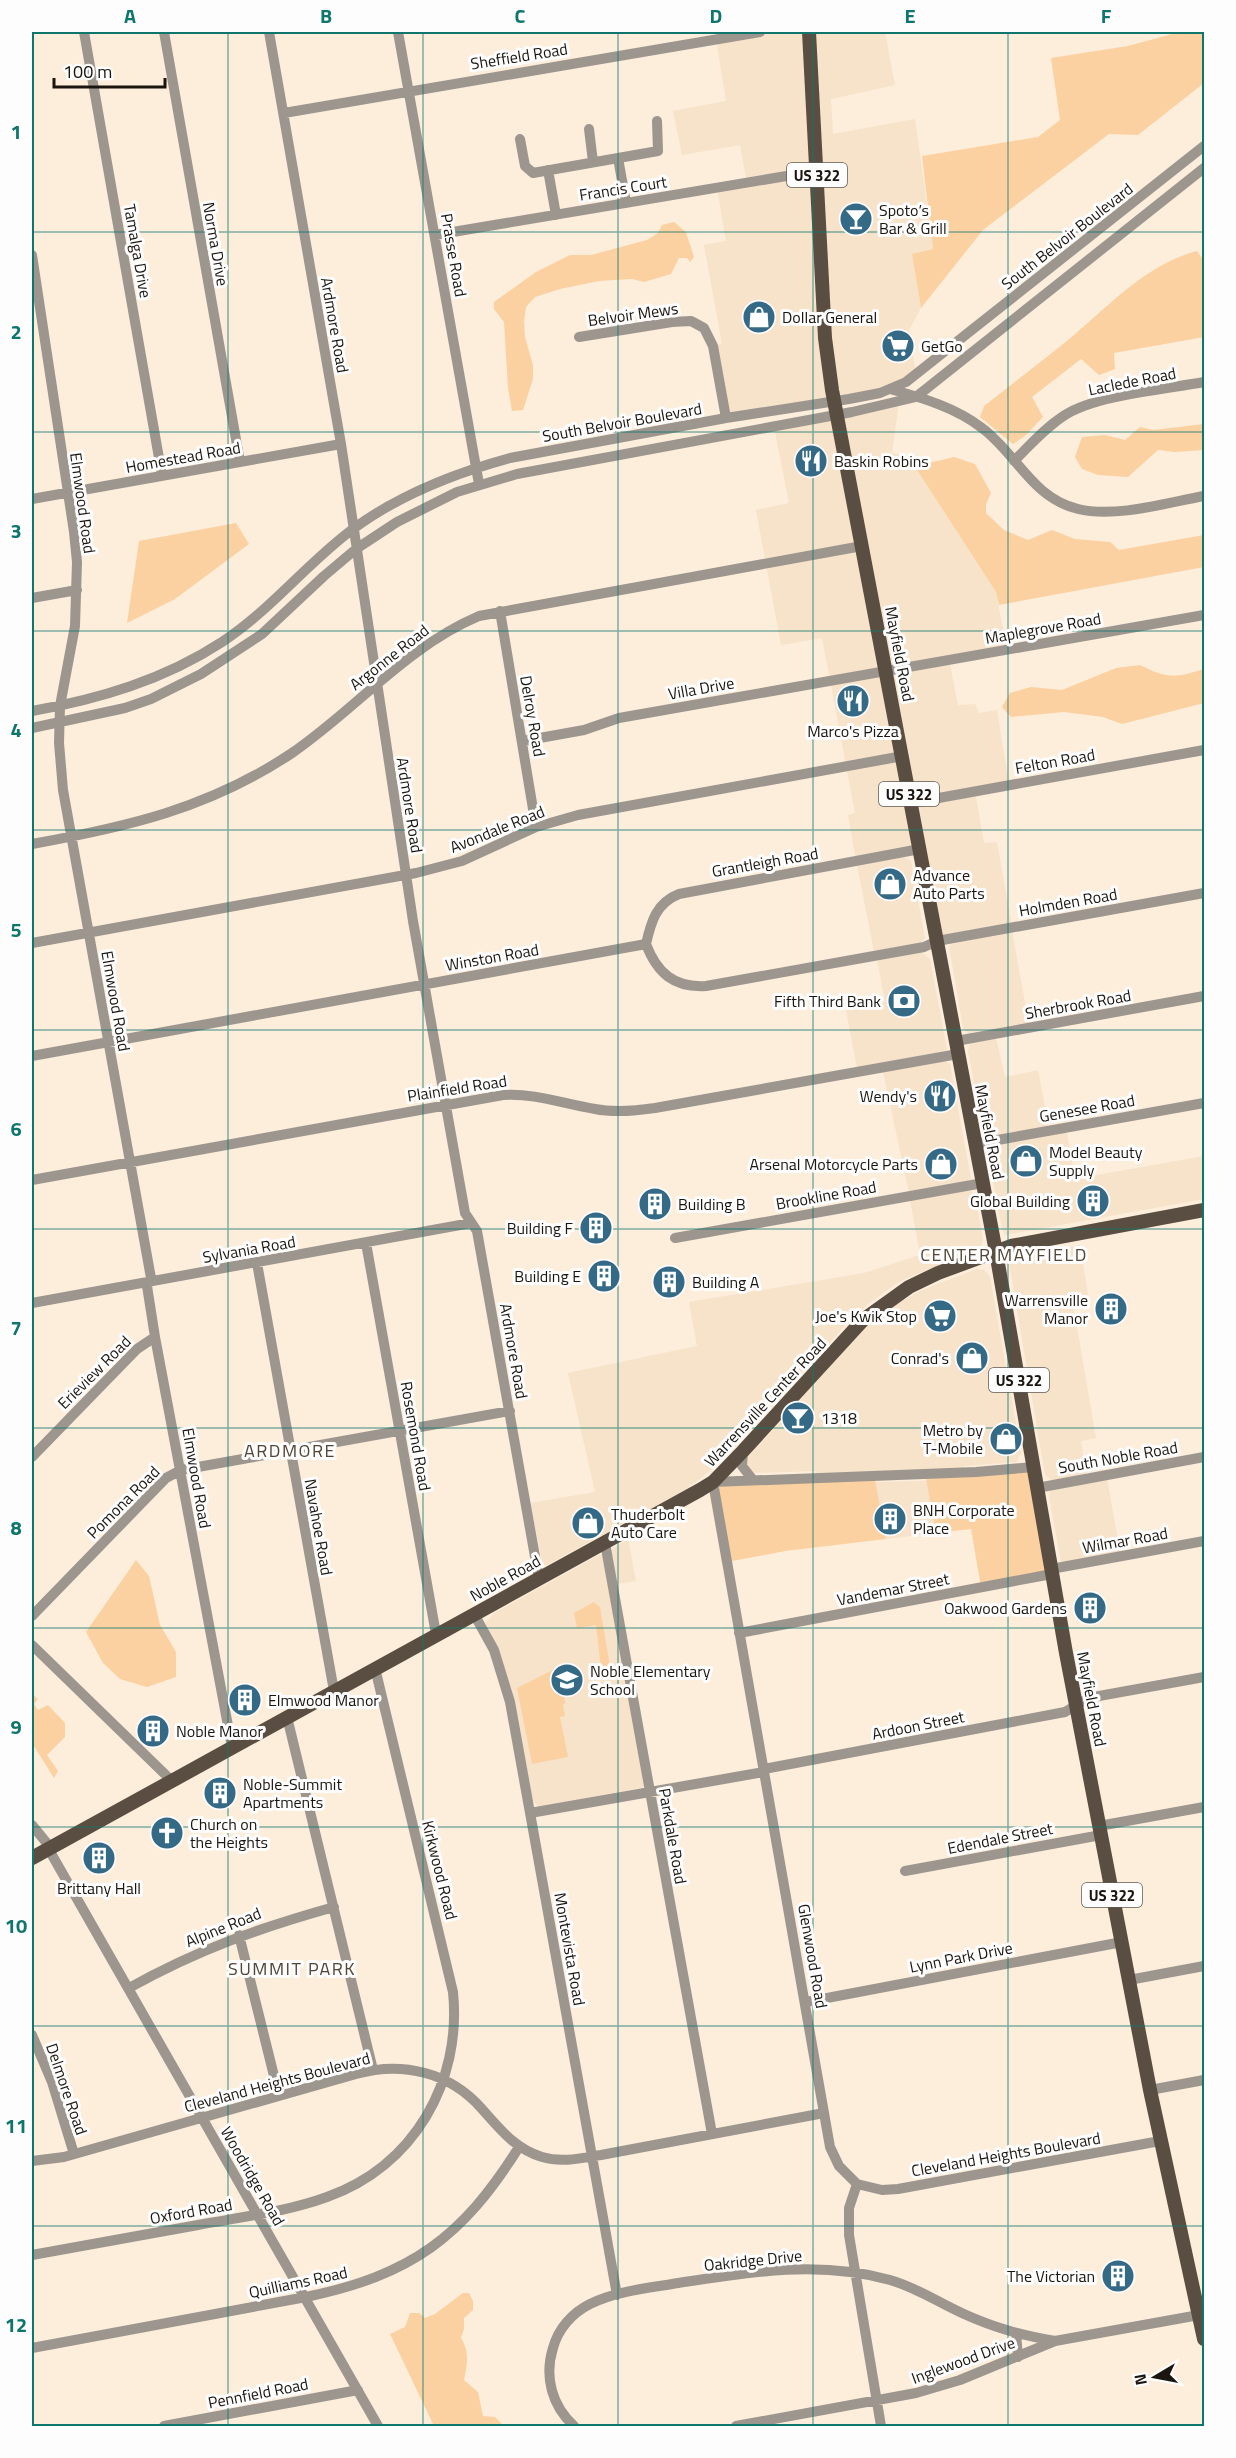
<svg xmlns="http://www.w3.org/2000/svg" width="1236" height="2458" viewBox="0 0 1236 2458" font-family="'Titillium Web',sans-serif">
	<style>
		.built { fill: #f7e2ca }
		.green { fill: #fbd1a1 }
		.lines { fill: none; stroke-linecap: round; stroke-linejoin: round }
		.minor { stroke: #9d968f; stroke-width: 10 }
		.major { stroke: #594e41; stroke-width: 14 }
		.grid { fill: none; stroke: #0f766e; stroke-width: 1.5; stroke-opacity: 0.55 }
		.labels { text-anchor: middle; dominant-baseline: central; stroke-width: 6; stroke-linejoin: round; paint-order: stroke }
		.shield { fill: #fdfdfd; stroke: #5e5b56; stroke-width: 1.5 }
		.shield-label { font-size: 15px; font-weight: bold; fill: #1a150f }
		.street-label { font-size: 16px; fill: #1a150f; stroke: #fdfdfd }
		.poi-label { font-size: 16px; fill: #1a150f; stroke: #fdfdfd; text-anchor: start }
		.neighbourhood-label { font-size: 18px; letter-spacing: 1.5px; fill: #534637; stroke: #fdfdfd }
		.neatline { fill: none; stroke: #0f766e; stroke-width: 2 }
		.grid-label { font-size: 20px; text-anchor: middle; font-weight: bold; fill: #0f766e }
	</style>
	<rect width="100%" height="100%" fill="#fdeddb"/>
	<path class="built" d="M715 32H885L895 85 831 99 833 134 915 119 933 249 912 254 921 308 909 330 916 374 890 389 726 418 713 346 722 344 704 245 726 241 717 188 747 183 740 145 682 155 673 111 726 101Z
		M899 402 892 453 908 456 996 592 1007 650 949 660 958 705 975 704 979 713 997 710 1009 784 975 791 984 843 997 842 1012 927 937 941 920 849 856 861 848 815 855 813 822 638 781 645 756 510 789 503 774 427Z
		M904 857 911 861 925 938 920 943 874 951 857 865Z
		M1012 931 1029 1024 968 1033 963 1028 949 946 951 944Z
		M922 952 930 959 947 1049 945 1051 857 1068 846 1010 885 1002 877 959Z
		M996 1038 1005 1077 1038 1070 1050 1134 1067 1132 1075 1179 1204 1156V1199L1005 1235 1002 1228 968 1051 970 1043Z
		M945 1061 950 1064 971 1179 967 1181 909 1192 883 1072Z
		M970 1190 975 1195 983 1240 980 1249 914 1275 897 1283 868 1304 845 1326 719 1463 700 1479 691 1485 689 1484 691 1495 603 1544 602 1535 547 1565H543L530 1503 595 1492 568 1373 697 1346 689 1302 864 1273 920 1255 910 1200Z
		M1080 1245 1088 1294 1073 1304 1096 1438 1081 1441 1086 1475 1052 1480 1045 1475 1009 1262 1014 1257Z
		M977 1269 984 1270 990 1277 1021 1452 1017 1462 964 1466V1472L817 1477 815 1471 751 1473 746 1469 747 1458 797 1404 791 1398 898 1293 904 1300 922 1290Z
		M1107 1478 1120 1552 1061 1562 1049 1496 1050 1491Z
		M927 1481 936 1533 886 1539 875 1482Z
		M628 1539 636 1581 617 1584 611 1550Z
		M599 1555 603 1556 644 1787 539 1807 532 1800 511 1688 486 1623 494 1613Z"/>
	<path class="green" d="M1180 32H1204V83L1138 135 1109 134 983 230 921 308 912 254 933 249 922 156 1038 137 1060 120 1051 58 1128 46Z
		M674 222 686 232 694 257 690 262 687 258H679L671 274 644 282 632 279 599 281 560 289 535 297 526 307 524 321 525 337 533 365V379L523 410 512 411 508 388 504 322 494 309V302L536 272 570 255H591L647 240 658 233 662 225Z
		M1197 251 1204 261V337L1114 353 1115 369 1099 375 1081 359 1032 397 1043 417 1025 436 1013 444 980 417 984 406C1012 384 1041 362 1068 340 1108 307 1146 264 1197 251Z
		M1204 424V450L1175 452 1158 450 1128 477 1098 475 1082 469 1075 457 1082 437 1105 435 1125 440 1140 427 1153 430Z
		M908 456 929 463 954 457 975 464 991 493 986 504V513L1004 530 1028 540 1052 530 1075 539 1110 542 1119 550 1204 535V567L999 605 996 592Z
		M236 523 249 544 175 599 127 623 139 541Z
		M1140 665C1168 679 1175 678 1204 669V703L1122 724 1103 717 1064 712 1011 717 1002 707 1010 693 1031 687 1062 690 1116 668Z
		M1034 1467 1052 1574 981 1587 971 1529 936 1533 925 1473Z
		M874 1475 886 1539 785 1551 722 1563 708 1485Z
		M136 1560 149 1576 160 1625 176 1652V1677L147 1687 120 1679 103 1663 86 1632Z
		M594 1602 600 1607 610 1667 601 1669 596 1625 577 1628 574 1613Z
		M559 1667 565 1703 563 1705 565 1716 560 1717 568 1757 532 1764 517 1688Z
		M32 1694 38 1699 34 1704 38 1710 48 1705 65 1723V1737L47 1755 58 1771 54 1778 32 1743Z
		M463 2293H469L473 2301V2310L464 2318V2329L461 2338C470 2352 467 2364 464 2380L478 2392 483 2416 495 2417 504 2426H434L390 2334 405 2327 410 2313H419L425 2318 435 2314Z"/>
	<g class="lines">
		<path class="minor" d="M84 32 162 475
			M164 32 240 462
			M269 32 341 444 413 921 465 1213 477 1231 539 1579
			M398 32 479 484
			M284 113 760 32
			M589 129 593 162
			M520 139 525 166 533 173 658 151 657 121
			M618 158 626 203
			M548 170 556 215
			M435 235 816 171
			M32 255 74 532 77 562 75 626 60 706 59 743 63 790 151 1278 147 1286 155 1337 232 1747
			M579 337 672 322 691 321 704 328 713 346 726 418
			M890 389C922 398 955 407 982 428 1017 454 1032 498 1078 509 1116 518 1166 503 1204 496
			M1014 461C1030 445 1046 427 1065 415 1096 395 1167 389 1204 382
			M32 499 341 444
			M32 598 77 590
			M500 611 536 827
			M32 711C99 699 164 680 222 642 271 610 307 563 353 529 399 495 455 473 510 458L726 418 849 399 880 393 906 382 1204 146
			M32 728 125 708 151 699 201 674 262 634 324 576 356 549 397 522 457 492 517 474 852 412 916 397 1204 168
			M523 741 584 730 619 718 1204 615
			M911 803 1204 750
			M32 844C127 827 210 808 292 753 356 709 406 647 479 616L862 546
			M32 943 416 873 462 861 536 827 578 815 903 756
			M646 944C651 922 656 903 679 894L920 849
			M956 1041 1204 996
			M32 1056 646 944C657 973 674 988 706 986L924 947 937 941 1204 893
			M975 1144 1204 1103
			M32 1180 503 1095C536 1093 563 1104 595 1109 615 1113 635 1111 655 1108L958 1054
			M675 1238 983 1183
			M366 1243 436 1634
			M257 1263 334 1691
			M32 1303 471 1223
			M743 1451 742 1466 753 1480
			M32 1457 137 1349 155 1337
			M1037 1488 1204 1457
			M605 1543 712 2134
			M1051 1569 1204 1541
			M474 1614 494 1650 510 1702 617 2295
			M32 1616 166 1478 181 1470 510 1411
			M739 1633 1052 1574
			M32 1645 171 1780
			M287 1717 373 2070
			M764 1769 1065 1712 1088 1698 1204 1677
			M530 1813 764 1772
			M32 1825 50 1847
			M1099 1826 1204 1807
			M48 1848 378 2426
			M905 1871 1101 1835
			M239 1935 279 2096
			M1129 1980 1204 1966
			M129 1988C197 1950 259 1928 334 1907
			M806 2002 1122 1942
			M32 2035 52 2082 74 2154
			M1150 2090 1204 2080
			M32 2161 64 2157 356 2074C402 2061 450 2072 482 2109 500 2129 515 2149 542 2157 562 2163 582 2158 601 2155L824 2113
			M857 2184 882 2190 898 2189 1160 2141
			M32 2255C87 2245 142 2235 198 2225 241 2217 286 2212 327 2197 414 2166 462 2082 453 1992L375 1668
			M1016 2334 1018 2357
			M32 2348 306 2297C411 2275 462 2238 519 2147
			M164 2426 358 2390
			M574 2426C552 2406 544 2377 553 2348 558 2329 572 2313 590 2304 616 2291 649 2288 678 2283 748 2272 820 2260 890 2280 916 2287 939 2303 964 2314 995 2328 1021 2335 1055 2341
			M736 2426 916 2393 960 2380 1055 2341 1199 2315
			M881 2426 849 2235V2208L857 2184 839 2166 830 2147 713 1482 976 1472 1034 1467"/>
		<path class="major" d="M809 32 825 338 832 390 996 1252 1066 1653 1150 2090 1204 2339
			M32 1858 700 1490 713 1482 743 1451 863 1320 909 1287 938 1273 1011 1246 1204 1210"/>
	</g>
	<path class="grid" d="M228 32V2426M423 32V2426M618 32V2426M813 32V2426M1008 32V2426M32 232H1204M32 432H1204M32 631H1204M32 830H1204M32 1030H1204M32 1229H1204M32 1428H1204M32 1628H1204M32 1827H1204M32 2026H1204M32 2226H1204"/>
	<defs>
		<symbol id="bar-disc" viewBox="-11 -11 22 22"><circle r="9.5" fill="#356a86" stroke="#fdfdfd"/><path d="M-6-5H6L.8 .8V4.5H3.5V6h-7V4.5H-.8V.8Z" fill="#fff"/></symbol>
		<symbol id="shop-disc" viewBox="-11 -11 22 22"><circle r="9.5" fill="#356a86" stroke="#fdfdfd"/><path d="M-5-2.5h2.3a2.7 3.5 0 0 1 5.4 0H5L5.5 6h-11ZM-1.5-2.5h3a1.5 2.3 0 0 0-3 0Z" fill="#fff"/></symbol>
		<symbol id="supermarket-disc" viewBox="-11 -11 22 22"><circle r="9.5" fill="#356a86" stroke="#fdfdfd"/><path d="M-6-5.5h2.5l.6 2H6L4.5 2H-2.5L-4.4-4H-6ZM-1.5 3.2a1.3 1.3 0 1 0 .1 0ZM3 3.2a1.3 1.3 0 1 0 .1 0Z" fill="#fff"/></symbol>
		<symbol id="restaurant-disc" viewBox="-11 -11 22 22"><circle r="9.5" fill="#356a86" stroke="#fdfdfd"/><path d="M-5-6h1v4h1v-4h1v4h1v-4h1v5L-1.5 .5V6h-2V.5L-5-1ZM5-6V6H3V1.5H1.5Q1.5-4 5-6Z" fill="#fff"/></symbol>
		<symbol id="bank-disc" viewBox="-11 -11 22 22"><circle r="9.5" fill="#356a86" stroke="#fdfdfd"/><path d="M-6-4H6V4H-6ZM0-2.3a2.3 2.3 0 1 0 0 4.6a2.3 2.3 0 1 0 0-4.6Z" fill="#fff"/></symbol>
		<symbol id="building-disc" viewBox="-11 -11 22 22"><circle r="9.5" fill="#356a86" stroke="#fdfdfd"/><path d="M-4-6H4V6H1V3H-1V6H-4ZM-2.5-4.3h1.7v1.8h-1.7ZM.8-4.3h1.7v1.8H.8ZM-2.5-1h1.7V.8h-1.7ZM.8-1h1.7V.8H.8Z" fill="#fff"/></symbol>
		<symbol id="school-disc" viewBox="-11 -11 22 22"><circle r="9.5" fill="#356a86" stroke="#fdfdfd"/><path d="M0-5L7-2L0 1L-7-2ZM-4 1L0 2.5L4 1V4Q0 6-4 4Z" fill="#fff"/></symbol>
		<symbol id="church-disc" viewBox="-11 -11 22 22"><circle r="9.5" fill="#356a86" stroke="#fdfdfd"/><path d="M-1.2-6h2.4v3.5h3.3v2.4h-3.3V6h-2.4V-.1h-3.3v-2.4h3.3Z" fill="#fff"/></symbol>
	</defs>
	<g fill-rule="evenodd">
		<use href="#bar-disc" x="837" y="200" width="38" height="38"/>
		<use href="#shop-disc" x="740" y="298" width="38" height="38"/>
		<use href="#supermarket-disc" x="879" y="327" width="38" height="38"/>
		<use href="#restaurant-disc" x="792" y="442" width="38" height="38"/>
		<use href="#restaurant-disc" x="834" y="682" width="38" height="38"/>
		<use href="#shop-disc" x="871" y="865" width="38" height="38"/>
		<use href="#bank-disc" x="885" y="982" width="38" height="38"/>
		<use href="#restaurant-disc" x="921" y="1077" width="38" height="38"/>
		<use href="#shop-disc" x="1007" y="1142" width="38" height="38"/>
		<use href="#shop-disc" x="922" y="1145" width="38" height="38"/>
		<use href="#building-disc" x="1074" y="1182" width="38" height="38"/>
		<use href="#building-disc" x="636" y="1185" width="38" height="38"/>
		<use href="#building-disc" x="577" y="1209" width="38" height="38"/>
		<use href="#building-disc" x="585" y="1257" width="38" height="38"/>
		<use href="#building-disc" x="650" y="1263" width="38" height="38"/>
		<use href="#building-disc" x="1092" y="1290" width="38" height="38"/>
		<use href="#supermarket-disc" x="921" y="1297" width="38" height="38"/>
		<use href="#shop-disc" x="953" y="1339" width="38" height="38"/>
		<use href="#bar-disc" x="779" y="1399" width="38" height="38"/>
		<use href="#shop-disc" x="987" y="1420" width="38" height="38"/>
		<use href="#building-disc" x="871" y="1500" width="38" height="38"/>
		<use href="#shop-disc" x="569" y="1504" width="38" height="38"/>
		<use href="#building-disc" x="1071" y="1589" width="38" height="38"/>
		<use href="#school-disc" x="548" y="1661" width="38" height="38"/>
		<use href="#building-disc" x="226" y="1681" width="38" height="38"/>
		<use href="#building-disc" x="134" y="1712" width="38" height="38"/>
		<use href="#building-disc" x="201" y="1774" width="38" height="38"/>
		<use href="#church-disc" x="148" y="1814" width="38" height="38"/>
		<use href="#building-disc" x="80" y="1839" width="38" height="38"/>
		<use href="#building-disc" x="1099" y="2257" width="38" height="38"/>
	</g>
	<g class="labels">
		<g class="shield">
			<rect x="787" y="163" width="60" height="24" rx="4.5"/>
			<rect x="879" y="782" width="60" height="24" rx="4.5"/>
			<rect x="989" y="1368" width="60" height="24" rx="4.5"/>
			<rect x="1082" y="1883" width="60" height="24" rx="4.5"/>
		</g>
		<g class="shield-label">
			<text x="817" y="175">US 322</text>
			<text x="909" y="794">US 322</text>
			<text x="1019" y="1380">US 322</text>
			<text x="1112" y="1895">US 322</text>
		</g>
		<g class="street-label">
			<text transform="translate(519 56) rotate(-9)">Sheffield Road</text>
			<text transform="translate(623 188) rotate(-9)">Francis Court</text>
			<text transform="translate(1067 236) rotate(-38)">South Belvoir Boulevard</text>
			<text transform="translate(216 244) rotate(80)">Norma Drive</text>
			<text transform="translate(138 251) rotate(80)">Tamalga Drive</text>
			<text transform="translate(454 255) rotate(80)">Prasse Road</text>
			<text transform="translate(633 314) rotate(-8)">Belvoir Mews</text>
			<text transform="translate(335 325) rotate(80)">Ardmore Road</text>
			<text transform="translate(1132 381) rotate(-11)">Laclede Road</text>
			<text transform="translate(622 422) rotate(-10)">South Belvoir Boulevard</text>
			<text transform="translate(183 457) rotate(-10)">Homestead Road</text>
			<text transform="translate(83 503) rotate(82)">Elmwood Road</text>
			<text transform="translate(1043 628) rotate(-10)">Maplegrove Road</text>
			<text transform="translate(900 654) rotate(79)">Mayfield Road</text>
			<text transform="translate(389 657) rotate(-38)">Argonne Road</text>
			<text transform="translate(701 688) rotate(-10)">Villa Drive</text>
			<text transform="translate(533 716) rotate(80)">Delroy Road</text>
			<text transform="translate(1055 761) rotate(-10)">Felton Road</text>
			<text transform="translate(410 805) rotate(81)">Ardmore Road</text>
			<text transform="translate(497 829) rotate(-22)">Avondale Road</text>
			<text transform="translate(765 862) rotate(-10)">Grantleigh Road</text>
			<text transform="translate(1068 902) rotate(-10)">Holmden Road</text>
			<text transform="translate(492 957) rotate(-10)">Winston Road</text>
			<text transform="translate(116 1001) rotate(80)">Elmwood Road</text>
			<text transform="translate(1078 1004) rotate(-10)">Sherbrook Road</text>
			<text transform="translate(457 1088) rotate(-9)">Plainfield Road</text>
			<text transform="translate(1087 1108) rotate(-10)">Genesee Road</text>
			<text transform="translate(990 1132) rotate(79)">Mayfield Road</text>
			<text transform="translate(826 1195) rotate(-10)">Brookline Road</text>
			<text transform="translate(249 1249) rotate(-10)">Sylvania Road</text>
			<text transform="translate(514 1351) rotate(80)">Ardmore Road</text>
			<text transform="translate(94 1372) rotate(-45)">Erieview Road</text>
			<text transform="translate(765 1402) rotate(-47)">Warrensville Center Road</text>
			<text transform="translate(416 1436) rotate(80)">Rosemond Road</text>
			<text transform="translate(1118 1457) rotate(-10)">South Noble Road</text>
			<text transform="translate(197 1478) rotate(80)">Elmwood Road</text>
			<text transform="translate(123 1502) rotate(-45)">Pomona Road</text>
			<text transform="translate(319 1527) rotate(80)">Navahoe Road</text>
			<text transform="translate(1125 1540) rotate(-10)">Wilmar Road</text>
			<text transform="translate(505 1578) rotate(-29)">Noble Road</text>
			<text transform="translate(893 1589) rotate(-11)">Vandemar Street</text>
			<text transform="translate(1092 1699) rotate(79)">Mayfield Road</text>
			<text transform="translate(918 1725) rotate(-11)">Ardoon Street</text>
			<text transform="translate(673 1836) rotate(80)">Parkdale Road</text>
			<text transform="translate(1000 1838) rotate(-11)">Edendale Street</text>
			<text transform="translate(440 1870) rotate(76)">Kirkwood Road</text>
			<text transform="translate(223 1927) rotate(-22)">Alpine Road</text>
			<text transform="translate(570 1949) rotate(80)">Montevista Road</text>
			<text transform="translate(813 1956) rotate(80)">Glenwood Road</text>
			<text transform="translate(961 1957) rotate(-11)">Lynn Park Drive</text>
			<text transform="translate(277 2082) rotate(-15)">Cleveland Heights Boulevard</text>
			<text transform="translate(67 2089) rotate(71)">Delmore Road</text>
			<text transform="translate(1006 2154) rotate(-10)">Cleveland Heights Boulevard</text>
			<text transform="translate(253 2176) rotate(60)">Woodridge Road</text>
			<text transform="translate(191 2211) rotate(-10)">Oxford Road</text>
			<text transform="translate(753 2260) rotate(-6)">Oakridge Drive</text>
			<text transform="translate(298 2282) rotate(-12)">Quilliams Road</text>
			<text transform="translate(963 2360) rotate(-20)">Inglewood Drive</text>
			<text transform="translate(258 2393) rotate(-11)">Pennfield Road</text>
		</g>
		<g class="poi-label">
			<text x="879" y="210">Spoto’s<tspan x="879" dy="18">Bar &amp; Grill</tspan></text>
			<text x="782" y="317">Dollar General</text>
			<text x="921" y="346">GetGo</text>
			<text x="834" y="461">Baskin Robins</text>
			<text x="853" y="731" text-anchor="middle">Marco's Pizza</text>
			<text x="913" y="875">Advance<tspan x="913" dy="18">Auto Parts</tspan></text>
			<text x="881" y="1001" text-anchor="end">Fifth Third Bank</text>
			<text x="917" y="1096" text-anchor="end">Wendy's</text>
			<text x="1049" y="1152">Model Beauty<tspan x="1049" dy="18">Supply</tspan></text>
			<text x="918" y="1164" text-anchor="end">Arsenal Motorcycle Parts</text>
			<text x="1070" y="1201" text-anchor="end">Global Building</text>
			<text x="678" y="1204">Building B</text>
			<text x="573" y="1228" text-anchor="end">Building F</text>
			<text x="581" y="1276" text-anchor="end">Building E</text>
			<text x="692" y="1282">Building A</text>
			<text x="1088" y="1300" text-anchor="end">Warrensville<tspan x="1088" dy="18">Manor</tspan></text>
			<text x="917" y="1316" text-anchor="end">Joe's Kwik Stop</text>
			<text x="949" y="1358" text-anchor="end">Conrad's</text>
			<text x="821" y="1418">1318</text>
			<text x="983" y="1430" text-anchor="end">Metro by<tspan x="983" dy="18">T-Mobile</tspan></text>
			<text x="913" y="1510">BNH Corporate<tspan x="913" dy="18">Place</tspan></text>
			<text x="611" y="1514">Thuderbolt<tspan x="611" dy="18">Auto Care</tspan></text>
			<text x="1067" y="1608" text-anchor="end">Oakwood Gardens</text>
			<text x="590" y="1671">Noble Elementary<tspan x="590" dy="18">School</tspan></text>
			<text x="268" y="1700">Elmwood Manor</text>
			<text x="176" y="1731">Noble Manor</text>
			<text x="243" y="1784">Noble-Summit<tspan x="243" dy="18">Apartments</tspan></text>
			<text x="190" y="1824">Church on<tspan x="190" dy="18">the Heights</tspan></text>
			<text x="99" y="1888" text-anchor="middle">Brittany Hall</text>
			<text x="1095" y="2276" text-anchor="end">The Victorian</text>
		</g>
		<g class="neighbourhood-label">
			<text x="1004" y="1254">CENTER MAYFIELD</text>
			<text x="290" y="1450">ARDMORE</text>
			<text x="292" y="1968">SUMMIT PARK</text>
		</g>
	</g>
	<rect width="1236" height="2458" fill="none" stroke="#fdfdfd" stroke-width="66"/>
	<g transform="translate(1155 2377) rotate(260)" stroke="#fdfdfd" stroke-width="4.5" paint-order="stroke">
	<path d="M0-4.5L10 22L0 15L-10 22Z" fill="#1a150f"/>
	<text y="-9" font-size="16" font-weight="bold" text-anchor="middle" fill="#1a150f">N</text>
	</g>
	<path d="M54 78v9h111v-9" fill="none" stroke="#1a150f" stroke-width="3"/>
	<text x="63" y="78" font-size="18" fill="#1a150f" stroke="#fdfdfd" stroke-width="4.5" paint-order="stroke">100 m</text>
	<rect x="33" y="33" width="1170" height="2392" class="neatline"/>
	<g class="grid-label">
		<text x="130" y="23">A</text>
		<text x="326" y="23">B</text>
		<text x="520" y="23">C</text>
		<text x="716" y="23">D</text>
		<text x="910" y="23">E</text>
		<text x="1106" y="23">F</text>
		<text x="16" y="139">1</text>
		<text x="16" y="339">2</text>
		<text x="16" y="538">3</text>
		<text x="16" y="737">4</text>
		<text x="16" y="937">5</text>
		<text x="16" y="1136">6</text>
		<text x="16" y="1335">7</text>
		<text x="16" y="1535">8</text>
		<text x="16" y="1734">9</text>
		<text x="16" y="1933">10</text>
		<text x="16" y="2133">11</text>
		<text x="16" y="2332">12</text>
	</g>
</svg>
